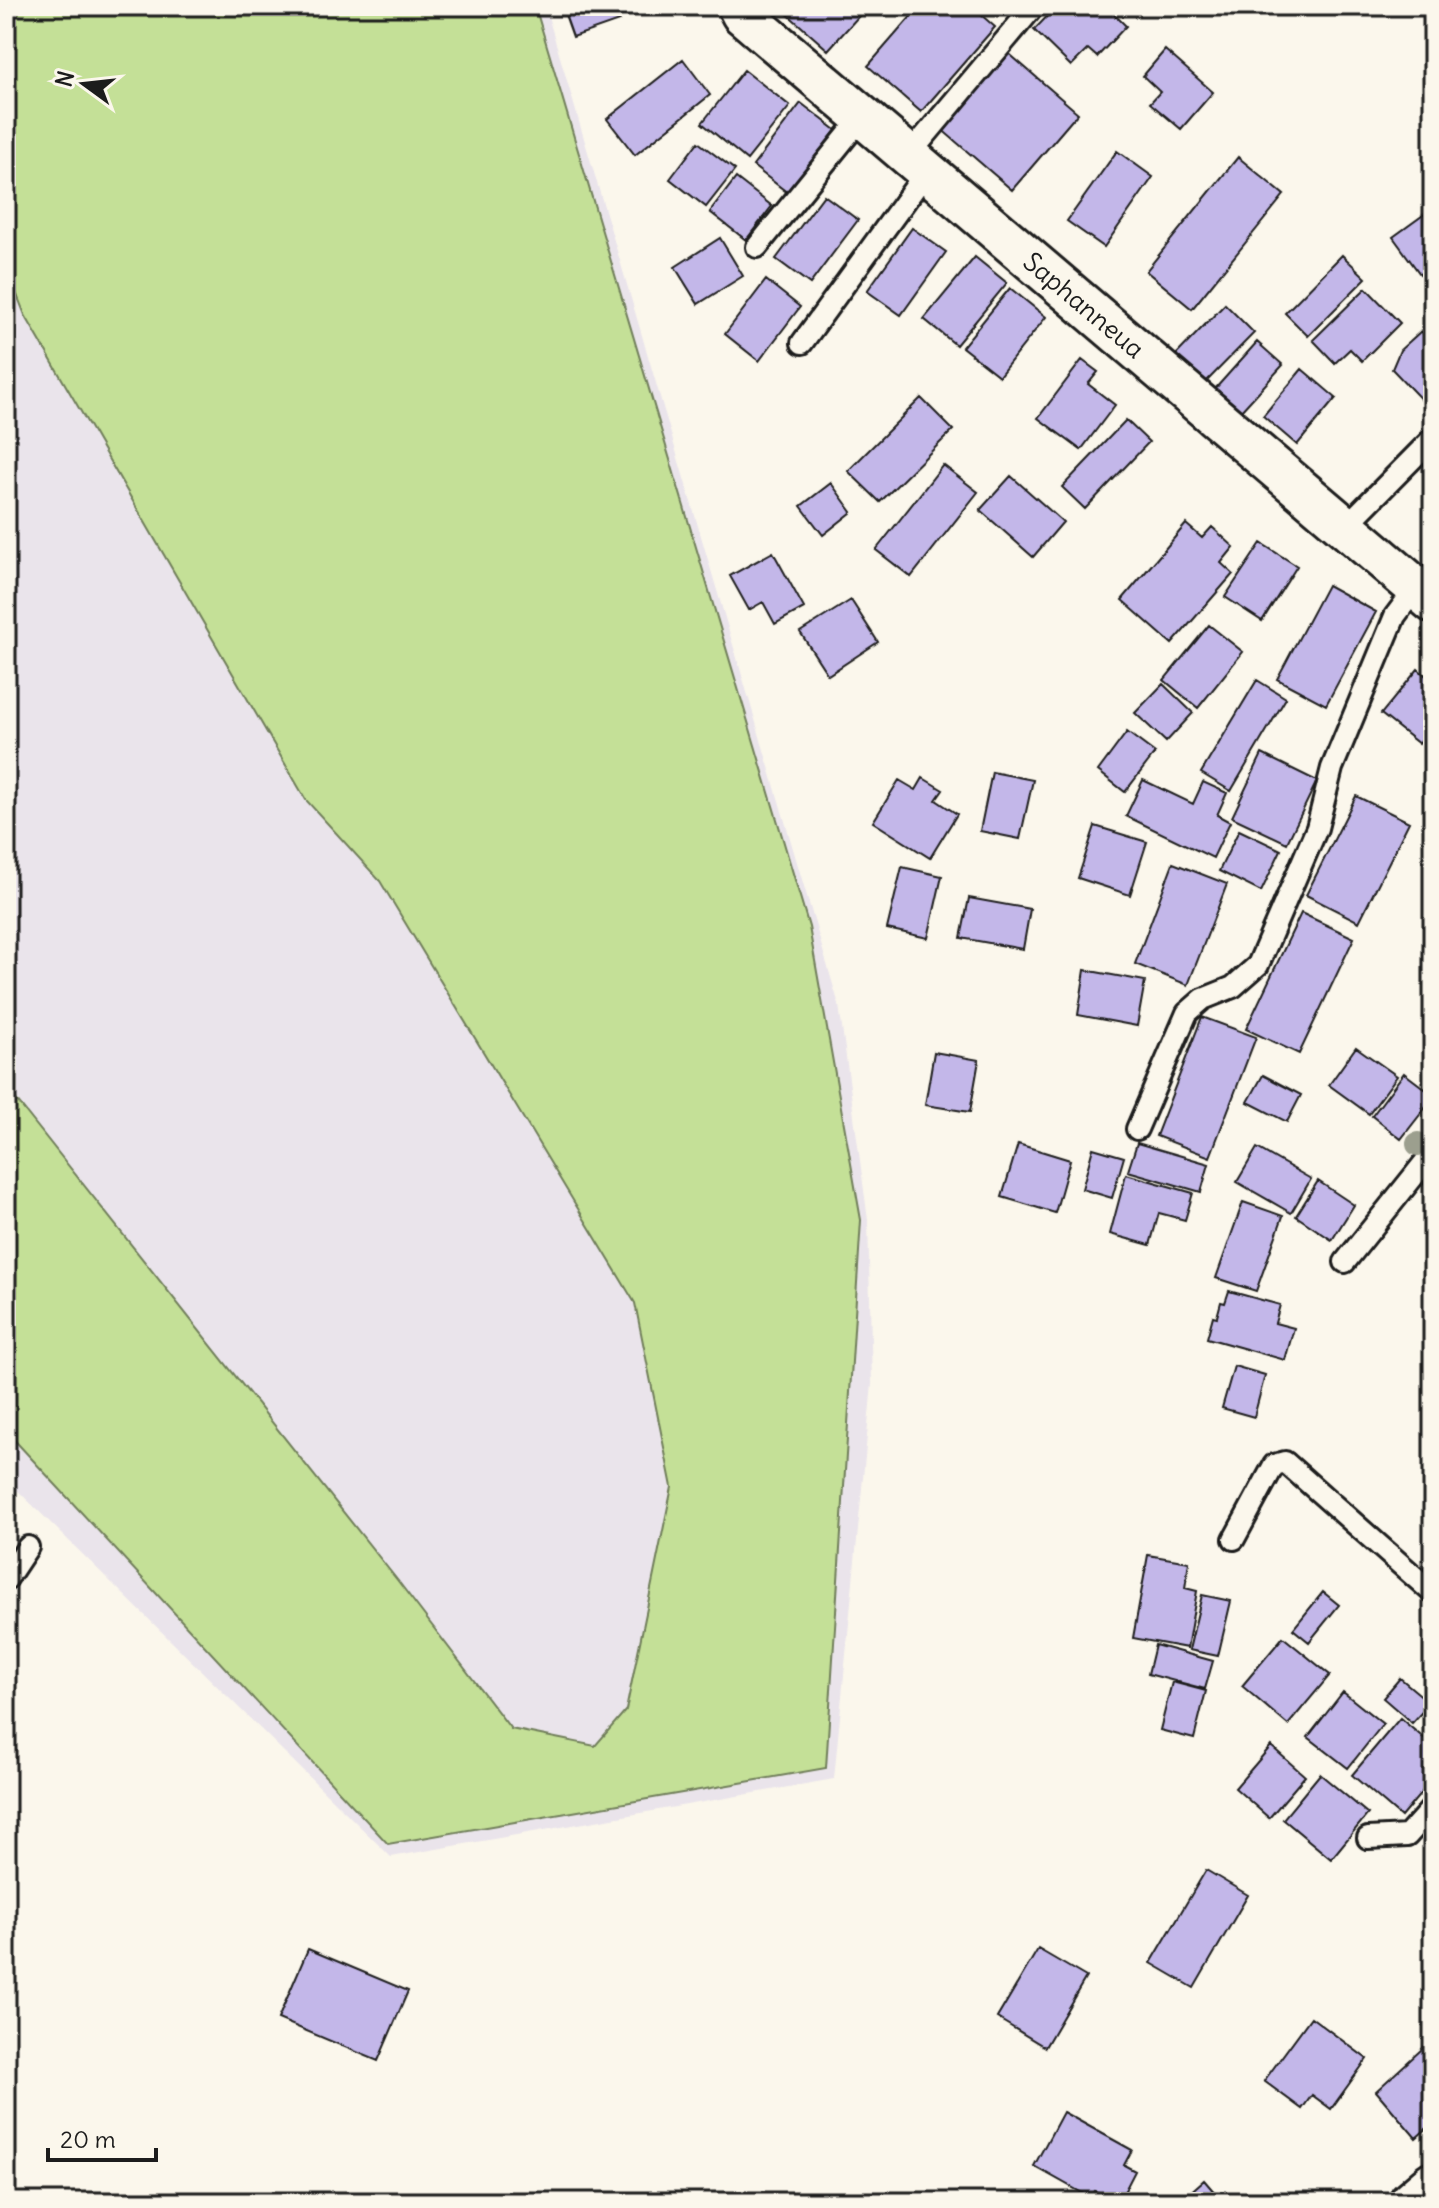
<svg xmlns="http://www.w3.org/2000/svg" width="1439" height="2208" viewBox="0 0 1439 2208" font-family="Delius,sans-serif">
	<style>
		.built { fill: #eae4eb }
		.green { fill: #c4e097; stroke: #707e5a; stroke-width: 2 }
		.building { fill: #c3b7e9; stroke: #1c1c1c; stroke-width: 2 }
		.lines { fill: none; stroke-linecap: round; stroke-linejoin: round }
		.service-casing { stroke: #1c1c1c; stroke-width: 26 }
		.minor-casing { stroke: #1c1c1c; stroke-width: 46 }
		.primary-casing { stroke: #1c1c1c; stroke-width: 50 }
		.service { stroke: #fbf7ec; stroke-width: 20 }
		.minor { stroke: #fbf7ec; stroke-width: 40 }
		.primary { stroke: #fbf7ec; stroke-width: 44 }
		.tree { fill: #9c9f8e }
		.labels { text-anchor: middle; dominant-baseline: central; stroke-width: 8; stroke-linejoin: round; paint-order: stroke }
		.street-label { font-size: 26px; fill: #1c1c1c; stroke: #fbf7ec }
	</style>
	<rect width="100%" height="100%" fill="#fbf7ec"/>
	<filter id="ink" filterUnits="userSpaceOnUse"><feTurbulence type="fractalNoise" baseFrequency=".0125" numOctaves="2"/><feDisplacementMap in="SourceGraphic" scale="16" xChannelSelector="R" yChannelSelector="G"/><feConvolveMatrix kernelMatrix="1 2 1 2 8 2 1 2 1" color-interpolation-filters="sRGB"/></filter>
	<g filter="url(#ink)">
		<path class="built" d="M6 6H545L839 1005 868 1220 872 1384 834 1779 391 1857 6 1479Z"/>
		<path class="green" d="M6 6H535L809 927 861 1220 826 1768 388 1844 6 1431V1087L398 1581 511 1729 595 1746 626 1710 672 1487 635 1303 380 881 306 800 25 315 6 267Z"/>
		<path class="building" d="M562 6H614L619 21 573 37Z
			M790 6H868L828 50 785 12Z
			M920 6H971L995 27 921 112 868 66Z
			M1057 6H1106L1126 26 1097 57 1088 49 1071 66 1034 30Z
			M1165 50 1213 92 1181 129 1150 103 1160 92 1143 76Z
			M1006 51 1078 113 1012 190 940 128Z
			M683 59 710 95 635 155 607 119Z
			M744 70 790 106 747 160 702 123Z
			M801 103 836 130 788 193 753 166Z
			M698 142 735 170 706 207 670 179Z
			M1117 151 1153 177 1104 247 1067 221Z
			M1238 157 1284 195 1192 309 1146 271Z
			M736 178 772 206 746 240 710 212Z
			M824 195 858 220 810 284 776 259Z
			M1433 208V284L1424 271 1420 274 1393 237Z
			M912 228 946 252 901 315 867 291Z
			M720 238 743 276 698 304 675 267Z
			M1342 255 1366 278 1308 336 1285 313Z
			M975 257 1007 283 956 345 924 319Z
			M766 280 800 307 759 361 725 334Z
			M1010 288 1046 317 999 376 962 347Z
			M1366 288 1400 323 1362 361 1350 349 1335 363 1313 340Z
			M1225 304 1254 333 1204 384 1175 356Z
			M1421 331 1433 344V412L1392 369 1400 350Z
			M1257 342 1283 365 1240 412 1215 389Z
			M1082 360 1098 372 1088 384 1115 405 1081 450 1038 418Z
			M1302 369 1336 398 1297 445 1263 416Z
			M921 398 953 430 880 502 848 471Z
			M1126 420 1149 442 1085 509 1062 487Z
			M943 465 978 492 911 577 876 550Z
			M1011 476 1063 522 1033 557 980 510Z
			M831 483 852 512 823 535 801 506Z
			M1186 524 1202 538 1212 527 1234 547 1221 563 1233 574 1172 644 1122 600Z
			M1261 543 1297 566 1262 621 1225 597Z
			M773 552 804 608 775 624 763 602 749 610 730 576Z
			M1327 585 1376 612 1326 705 1277 679Z
			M851 600 878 642 828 675 800 632Z
			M1209 625 1243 652 1198 708 1164 680Z
			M1418 669 1433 682V725L1419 744 1381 714Z
			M1257 680 1286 698 1231 791 1201 773Z
			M1163 684 1193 713 1166 742 1135 713Z
			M1127 732 1155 753 1125 792 1098 771Z
			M1262 754 1317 781 1287 843 1232 817Z
			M992 772 1033 780 1020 839 980 831Z
			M923 778 943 790 936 800 957 814 930 858 873 822 899 780 916 790Z
			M1143 780 1193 804 1203 782 1227 793 1217 815 1230 822 1213 858 1126 816Z
			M1356 796 1409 822 1359 922 1306 895Z
			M1095 826 1147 842 1130 895 1078 878Z
			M1239 830 1281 850 1261 892 1219 871Z
			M1173 863 1227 884 1188 985 1135 964Z
			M902 867 942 876 928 938 887 929Z
			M969 898 1030 909 1023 949 961 938Z
			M1301 913 1354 938 1299 1054 1246 1029Z
			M1085 970 1145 981 1137 1026 1078 1015Z
			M1202 1017 1256 1037 1210 1157 1156 1136Z
			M1356 1047 1397 1076 1369 1114 1329 1085Z
			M934 1052 979 1060 970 1112 925 1105Z
			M1404 1073 1433 1095V1098L1401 1139 1372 1116Z
			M1263 1075 1301 1095 1287 1122 1248 1102Z
			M1137 1143 1209 1164 1201 1192 1128 1171Z
			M1018 1144 1070 1160 1055 1213 1002 1197Z
			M1093 1148 1124 1157 1112 1198 1082 1189Z
			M1257 1148 1311 1179 1291 1213 1237 1182Z
			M1126 1174 1193 1193 1185 1220 1159 1213 1150 1245 1110 1234Z
			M1318 1181 1354 1205 1332 1240 1296 1216Z
			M1243 1202 1283 1216 1256 1291 1216 1278Z
			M1229 1291 1280 1305 1275 1323 1294 1328 1285 1360 1207 1338 1213 1316 1217 1317 1221 1302 1225 1303Z
			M1234 1366 1265 1375 1254 1417 1222 1408Z
			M1148 1555 1189 1562 1185 1588 1197 1591 1187 1648 1133 1638Z
			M1323 1592 1339 1605 1309 1642 1293 1629Z
			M1202 1595 1231 1601 1218 1656 1189 1650Z
			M1283 1637 1330 1675 1288 1725 1242 1686Z
			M1155 1645 1213 1661 1205 1689 1148 1674Z
			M1400 1678 1430 1703 1412 1723 1383 1698Z
			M1172 1682 1206 1691 1194 1739 1160 1730Z
			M1343 1692 1383 1724 1348 1768 1308 1737Z
			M1400 1718 1433 1746V1779L1401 1817 1352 1775Z
			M1271 1746 1305 1776 1269 1818 1235 1788Z
			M1320 1774 1368 1814 1331 1859 1283 1819Z
			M1206 1870 1248 1895 1194 1988 1151 1963Z
			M308 1949 408 1991 378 2061 278 2019Z
			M1038 1949 1086 1977 1045 2047 997 2018Z
			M1311 2017 1367 2059 1331 2109 1312 2095 1302 2109 1264 2081Z
			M1433 2039V2123L1416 2138 1376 2091Z
			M1063 2112 1132 2150 1124 2165 1135 2171 1119 2202 1095 2191 1091 2198 1034 2166Z
			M1204 2180 1223 2202H1179Z"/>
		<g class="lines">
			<defs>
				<path id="service" d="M909 155 1034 6
					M757 247 863 116
					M802 343 927 171
					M1345 527 1433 438
					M1137 1129 1187 1013 1203 999 1233 987 1258 965 1317 828 1332 768 1395 616 1416 588
					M1345 1262 1433 1152
					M1234 1539 1274 1465 1285 1462 1433 1593
					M6 1580 28 1547
					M1368 1838 1407 1836 1433 1807"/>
				<path id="minor" d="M738 6 742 14 1433 602"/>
				<path id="primary" d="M1412 2202 1433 2184"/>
			</defs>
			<use href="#service" class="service-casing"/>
			<use href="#minor" class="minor-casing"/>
			<use href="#primary" class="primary-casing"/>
			<use href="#service" class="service"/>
			<use href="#minor" class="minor"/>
			<use href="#primary" class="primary"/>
		</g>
		<circle class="tree" cx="1418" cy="1144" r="12"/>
	</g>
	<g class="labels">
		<g class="street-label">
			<text transform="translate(1084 305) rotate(40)">Saphanneua</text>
		</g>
	</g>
	<rect width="1439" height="2208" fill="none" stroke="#fbf7ec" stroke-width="32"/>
	<rect x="16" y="16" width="1407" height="2176" fill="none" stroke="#1c1c1c" stroke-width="3" filter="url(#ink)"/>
	<g transform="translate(84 84) rotate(285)" stroke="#fbf7ec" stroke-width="6" paint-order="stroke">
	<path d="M0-6L14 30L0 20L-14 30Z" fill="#1c1c1c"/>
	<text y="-12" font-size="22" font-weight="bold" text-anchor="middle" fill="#1c1c1c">N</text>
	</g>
	<path d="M48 2148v12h108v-12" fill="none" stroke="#1c1c1c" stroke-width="4"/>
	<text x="60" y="2148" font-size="24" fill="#1c1c1c" stroke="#fbf7ec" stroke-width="6" paint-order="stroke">20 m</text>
</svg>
